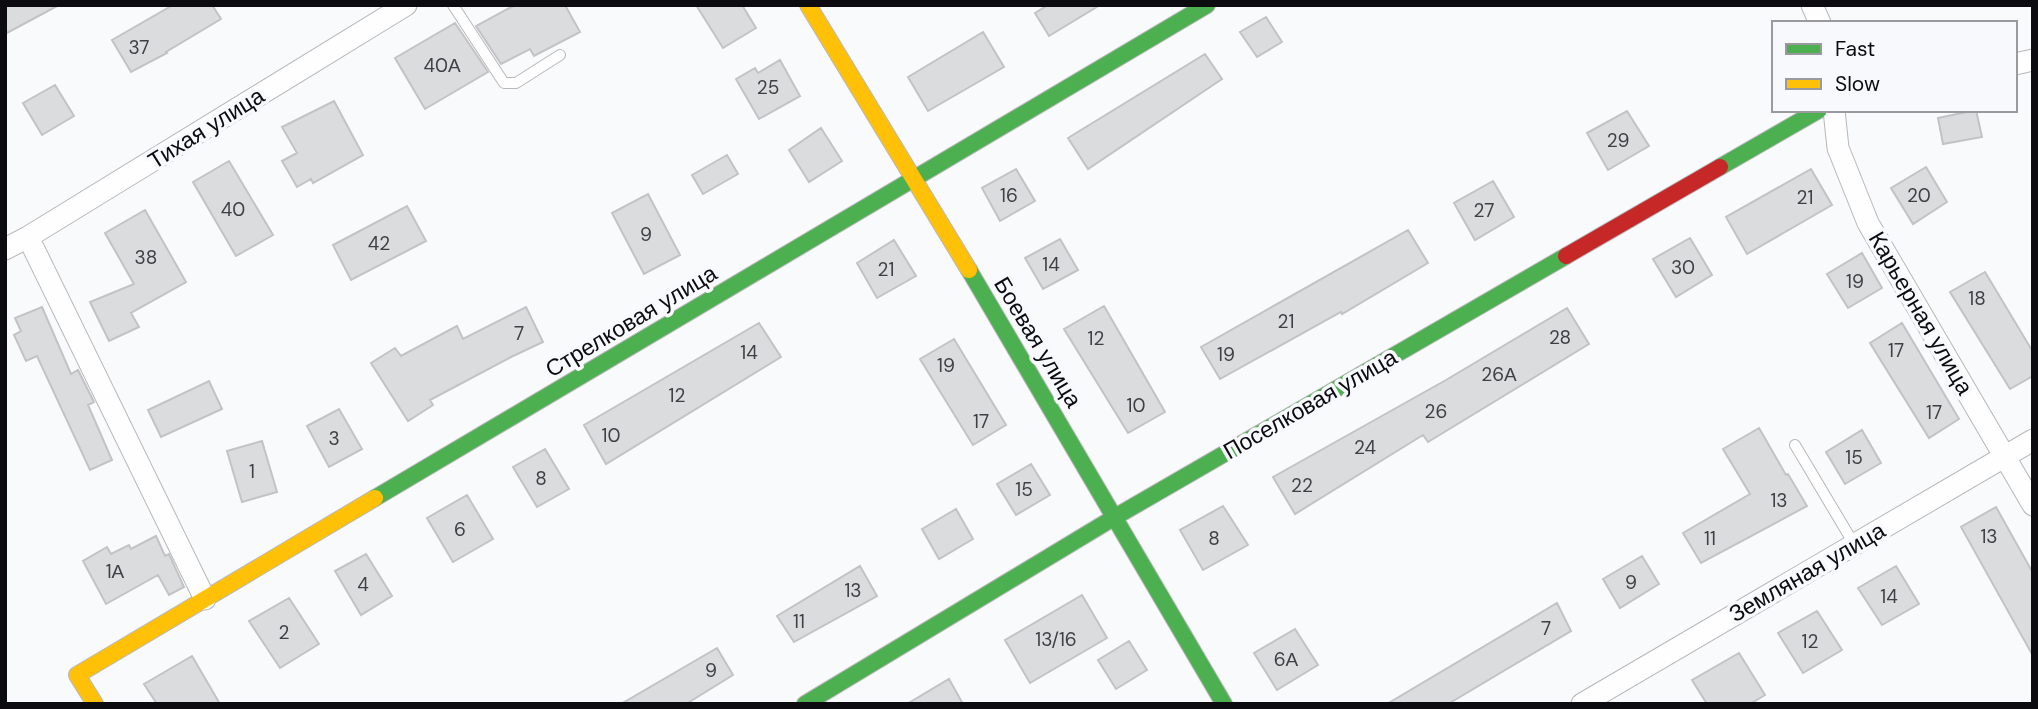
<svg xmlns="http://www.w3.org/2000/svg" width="2038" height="709" viewBox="0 0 2038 709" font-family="'DM Sans',sans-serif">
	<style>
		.building { fill: #dbdcde; stroke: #c3c3c6; stroke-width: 2 }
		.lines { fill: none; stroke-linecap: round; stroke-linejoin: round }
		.lane-casing { stroke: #b8b8bb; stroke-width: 12 }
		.street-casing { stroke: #b8b8bb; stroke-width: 23 }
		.fast-casing { stroke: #b8b8bb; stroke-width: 18 }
		.slow-casing { stroke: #b8b8bb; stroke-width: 18 }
		.jam-casing { stroke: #b8b8bb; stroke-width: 18 }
		.lane { stroke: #fefeff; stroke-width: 10 }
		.street { stroke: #fefeff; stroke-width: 21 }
		.fast { stroke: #4caf50; stroke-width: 16 }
		.slow { stroke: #ffc107; stroke-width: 16 }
		.jam { stroke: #c62828; stroke-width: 16 }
		.labels { text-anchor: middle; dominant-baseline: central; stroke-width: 7; stroke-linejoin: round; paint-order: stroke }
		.number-label { font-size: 19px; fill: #404044 }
		.street-label { font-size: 23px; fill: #0c0c10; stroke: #f8f9fd }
	</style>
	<rect width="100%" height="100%" fill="#f9fafc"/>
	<path class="building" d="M5 5H59L5 34Z
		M173 5H212L221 19 166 52 167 53 131 72 112 40Z
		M515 5H565L580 32 534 56 530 49 501 64 476 26Z
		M696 5H742L756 28 723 48Z
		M1048 5H1100L1049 36 1035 13Z
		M1266 17 1282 42 1257 57 1240 32Z
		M455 23 488 72 425 109 395 58Z
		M983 32 1004 67 928 111 908 77Z
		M1205 54 1222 79 1088 169 1068 138Z
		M780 60 800 96 759 119 736 79 755 68 758 73Z
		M55 85 74 116 42 135 23 103Z
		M334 101 363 155 313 183 311 179 297 187 282 161 297 153 282 127Z
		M1976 110 1982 137 1943 144 1938 118Z
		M1627 111 1649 146 1608 170 1587 133Z
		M821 128 842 161 809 182 789 150Z
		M727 155 738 174 703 194 692 175Z
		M229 161 273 235 236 256 193 182Z
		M1926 167 1947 202 1913 224 1891 188Z
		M1016 169 1035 201 1000 221 982 188Z
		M1811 169 1832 205 1747 254 1726 217Z
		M1493 181 1514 217 1475 240 1454 203Z
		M648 194 680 255 644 274 612 213Z
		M407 206 426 241 351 280 333 245Z
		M145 210 186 282 131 313 139 327 109 341 90 302 134 284 105 233Z
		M1408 230 1428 263 1342 314 1341 312 1220 379 1201 347Z
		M1690 238 1712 275 1676 297 1653 259Z
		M1060 239 1078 270 1043 289 1025 258Z
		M894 240 916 276 877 298 857 263Z
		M1862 253 1882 288 1848 308 1827 274Z
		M1985 272 2033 352V376L2010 389 1950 292Z
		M1104 306 1165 412 1128 433 1064 329Z
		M42 307 71 374 78 370 94 402 88 405 112 460 90 470 37 356 26 361 14 335 21 331 15 318Z
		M526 307 543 342 511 357 430 400 433 405 408 421 371 363 395 348 401 356 457 326 463 339Z
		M1567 308 1589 344 1428 442 1423 435 1295 514 1273 477 1446 380Z
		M759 323 781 357 606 464 584 425Z
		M1902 323 1959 419 1929 438 1870 343Z
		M954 339 1006 425 973 445 920 359Z
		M209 381 222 409 161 437 148 410Z
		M339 409 362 449 329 467 307 426Z
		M1759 428 1786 475 1788 474 1807 506 1701 563 1683 533 1750 494 1723 449Z
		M1862 430 1881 463 1845 484 1826 452Z
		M262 441 277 492 242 502 227 451Z
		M545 449 569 489 537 507 513 467Z
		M1031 464 1050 495 1016 515 997 484Z
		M467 495 493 539 453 562 427 518Z
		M1223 506 1248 545 1203 570 1180 530Z
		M1996 507 2033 573V656L1961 527Z
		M956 509 973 539 939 559 922 529Z
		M156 536 165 556 169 554 184 587 169 595 158 575 106 604 83 561 107 547 111 554 129 545 131 549Z
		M366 554 392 596 361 615 335 571Z
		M1642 556 1659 584 1620 608 1603 579Z
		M860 566 877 596 794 642 777 616Z
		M1896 566 1919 604 1882 625 1858 588Z
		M1082 595 1107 638 1030 683 1005 640Z
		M289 598 319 644 280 668 249 621Z
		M1557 603 1571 631 1448 704H1387Z
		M1817 611 1842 650 1803 673 1778 633Z
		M1295 629 1318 665 1277 690 1254 653Z
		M1129 641 1147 670 1116 689 1098 660Z
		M717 648 733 675 686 704H621Z
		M1739 653 1765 695 1750 704H1707L1692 680Z
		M192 656 220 704H157L144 684Z
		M949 679 963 704H907Z"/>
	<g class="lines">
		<defs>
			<path id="lane" d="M453 5 504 83H516L560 55
				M1795 445 1854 544"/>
			<path id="street" d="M1812 5 1820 23
				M2015 64 2033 60
				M1834 110 1838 148 1868 223 2033 505
				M28 237 205 599
				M5 249 28 237 406 5
				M1582 704 2033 440"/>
			<path id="fast" d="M1720 167 1819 110
				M969 270 1224 704
				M375 498 1207 5
				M805 704 1115 517 1566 256"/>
			<path id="slow" d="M808 5 969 270
				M95 704 77 675 375 498"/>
			<path id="jam" d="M1566 256 1720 167"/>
		</defs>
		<use href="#lane" class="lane-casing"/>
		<use href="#street" class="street-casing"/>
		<use href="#fast" class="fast-casing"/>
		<use href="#slow" class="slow-casing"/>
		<use href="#jam" class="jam-casing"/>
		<use href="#lane" class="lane"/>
		<use href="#street" class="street"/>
		<use href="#fast" class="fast"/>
		<use href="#slow" class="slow"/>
		<use href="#jam" class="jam"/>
	</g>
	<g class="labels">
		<g class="number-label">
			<text x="139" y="47">37</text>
			<text x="442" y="65">40А</text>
			<text x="768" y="87">25</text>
			<text x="1618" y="140">29</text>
			<text x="1009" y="195">16</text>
			<text x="1919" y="195">20</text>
			<text x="1805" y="197">21</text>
			<text x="233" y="209">40</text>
			<text x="1484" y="210">27</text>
			<text x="646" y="234">9</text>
			<text x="379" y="243">42</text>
			<text x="146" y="257">38</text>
			<text x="1051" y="264">14</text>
			<text x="1683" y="267">30</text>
			<text x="886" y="269">21</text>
			<text x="1855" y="281">19</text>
			<text x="1977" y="298">18</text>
			<text x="1286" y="321">21</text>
			<text x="519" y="333">7</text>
			<text x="1560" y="337">28</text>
			<text x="1096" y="338">12</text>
			<text x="1896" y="350">17</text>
			<text x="749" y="352">14</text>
			<text x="1226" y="354">19</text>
			<text x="946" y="365">19</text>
			<text x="1499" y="374">26А</text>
			<text x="677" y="395">12</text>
			<text x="1136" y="405">10</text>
			<text x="1436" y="411">26</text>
			<text x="1934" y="412">17</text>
			<text x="981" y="421">17</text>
			<text x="611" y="435">10</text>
			<text x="334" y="438">3</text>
			<text x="1365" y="447">24</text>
			<text x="1854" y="457">15</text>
			<text x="252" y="471">1</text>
			<text x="541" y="478">8</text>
			<text x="1302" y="485">22</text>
			<text x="1024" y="489">15</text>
			<text x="1779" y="500">13</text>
			<text x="460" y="529">6</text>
			<text x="1989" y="536">13</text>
			<text x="1214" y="538">8</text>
			<text x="1710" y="538">11</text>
			<text x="115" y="571">1А</text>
			<text x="1631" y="582">9</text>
			<text x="363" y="584">4</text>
			<text x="853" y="590">13</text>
			<text x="1889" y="596">14</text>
			<text x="799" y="621">11</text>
			<text x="1546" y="628">7</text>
			<text x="284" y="632">2</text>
			<text x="1056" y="639">13/16</text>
			<text x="1810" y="641">12</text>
			<text x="1286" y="659">6А</text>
			<text x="711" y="670">9</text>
		</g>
		<g class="street-label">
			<text transform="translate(206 128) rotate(-32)">Тихая улица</text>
			<text transform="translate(1921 313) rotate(60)">Карьерная улица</text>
			<text transform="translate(631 321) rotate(-31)">Стрелковая улица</text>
			<text transform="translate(1038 342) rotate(59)">Боевая улица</text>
			<text transform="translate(1310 404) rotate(-30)">Поселковая улица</text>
			<text transform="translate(1807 572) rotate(-30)">Земляная улица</text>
		</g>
	</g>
	<rect width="2038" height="709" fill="none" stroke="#0c0c10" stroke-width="14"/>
	<rect x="1772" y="21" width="245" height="91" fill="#f8f9fd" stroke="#9a9a9e" stroke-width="2"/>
	<rect x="1786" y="44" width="35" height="10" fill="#4caf50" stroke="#9a9a9e" stroke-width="2"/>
	<text x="1835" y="56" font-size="21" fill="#0c0c10">Fast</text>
	<rect x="1786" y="79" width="35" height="10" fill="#ffc107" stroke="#9a9a9e" stroke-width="2"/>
	<text x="1835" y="91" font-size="21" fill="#0c0c10">Slow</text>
</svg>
